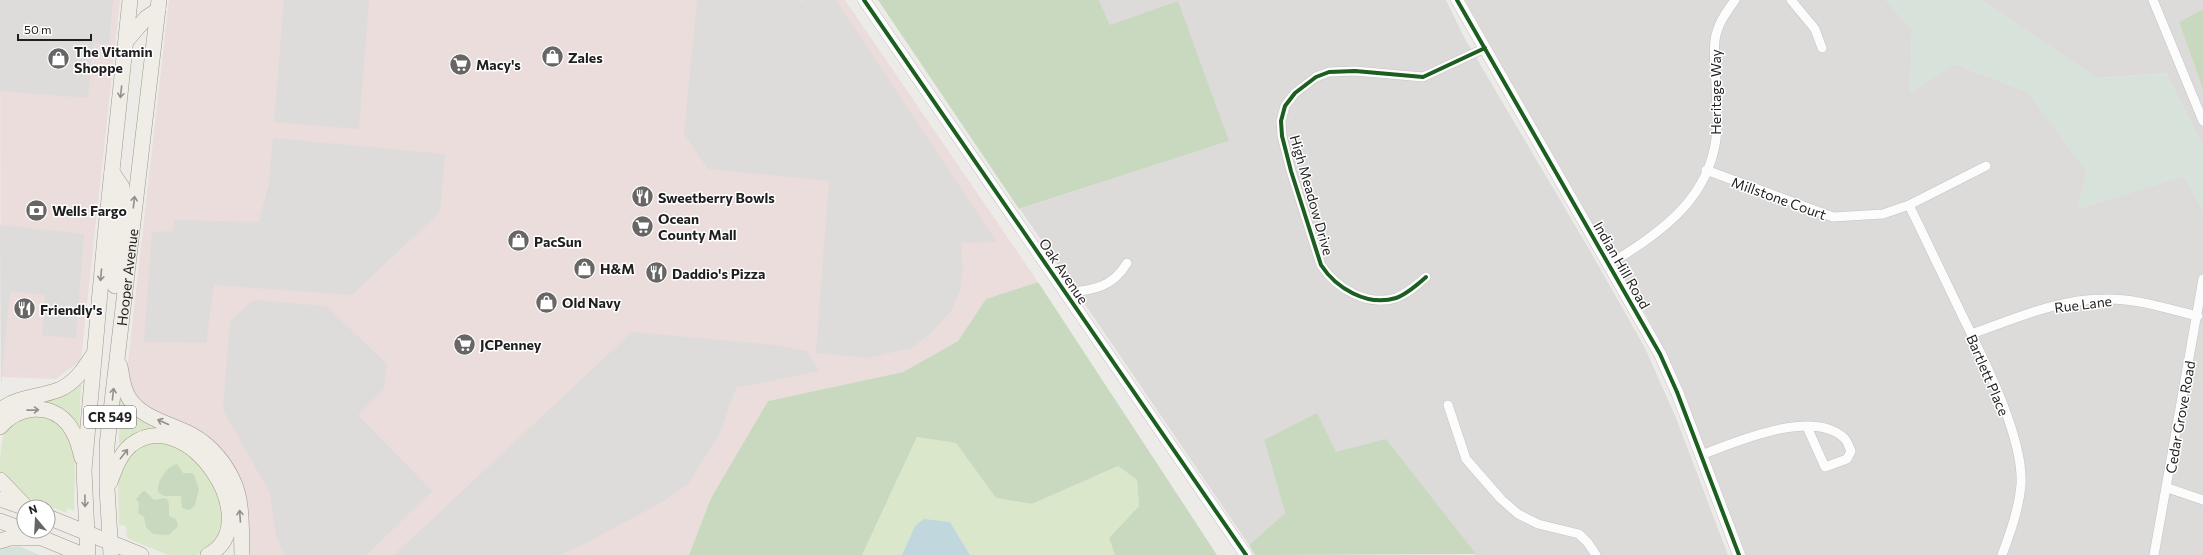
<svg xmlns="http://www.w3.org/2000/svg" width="2203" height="555" viewBox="0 0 2203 555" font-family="Commissioner,sans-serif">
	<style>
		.residential { fill: #dcdbd9 }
		.commercial { fill: #eadddb }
		.grass { fill: #dae7ca }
		.forest { fill: #c9d9c0 }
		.wetland { fill: #d7e2db }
		.parking { fill: #dddcdb }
		.water { fill: #bfd7dd }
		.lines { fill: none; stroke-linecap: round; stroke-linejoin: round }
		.minor-casing { stroke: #c4c3c2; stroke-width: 10 }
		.tertiary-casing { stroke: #c4c3c2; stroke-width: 13 }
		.primary-casing { stroke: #a19887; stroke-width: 16 }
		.minor { stroke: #fcfcfc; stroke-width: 9 }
		.tertiary { stroke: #fcfcfc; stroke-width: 12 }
		.primary { stroke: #f0ece6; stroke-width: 15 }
		.cycleway-casing { stroke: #fff; stroke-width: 6 }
		.cycleway { stroke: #1b5e20; stroke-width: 4 }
		.oneway { stroke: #92908c }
		.labels { text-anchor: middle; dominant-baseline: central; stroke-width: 3; stroke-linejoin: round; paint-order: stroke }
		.shield { fill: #fff; stroke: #626262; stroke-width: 1 }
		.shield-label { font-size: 13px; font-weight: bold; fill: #1f1f1f }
		.poi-label { font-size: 14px; font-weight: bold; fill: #1f1f1f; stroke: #fff; text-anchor: start }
		.street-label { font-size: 14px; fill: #1f1f1f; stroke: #fff }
	</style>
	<rect width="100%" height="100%" fill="#edebe8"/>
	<path class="residential" d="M1099 0H1446L1464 37 1589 249 1645 348 1676 418 1728 555H1474L1476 554 1336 452 1264 440 1285 513 1249 545 1020 209 1229 141 1110 25Z
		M1465 0H1886L1912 29 1910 92 1955 64 2028 92 2087 172 2077 209 2184 176 2203 210V555H1745L1672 368 1650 322 1516 93Z
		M1981 0H2203V9L2179 22 2203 90V146L2166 73 2097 78Z"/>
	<path class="commercial" d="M0 0H120L81 360 56 379 2 377 1 384Z
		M169 0H845L1038 282 986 299 958 341 903 372 768 401 711 498 689 555H247L139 403 126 379Z"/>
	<path class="grass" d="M79 385H81L79 431 34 403Z
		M120 392 169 430 139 433 119 444Z
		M46 415 64 426 75 452 74 511 67 508V513L26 497 0 473C0 453 0 426 18 418 26 415 38 416 46 415Z
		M917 437 956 443 996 498 1032 504 1118 466 1137 480 1139 506 1109 538 1115 555H970L950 522 915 526 902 555H862Z
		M149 442 171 444 200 463 217 492 222 519 217 537 202 553 196 555H168L129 539 127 537 126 526 119 525 118 475 126 456Z"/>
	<path class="forest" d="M878 0H1099L1110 25 1178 1 1229 141 1019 209Z
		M2203 9V90L2179 22Z
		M1038 282 1217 555H1115L1109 538 1139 506 1137 480 1118 466 1032 504 996 498 956 443 917 437 862 555H689L711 498 768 401 903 372 958 341 986 299Z
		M1317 413 1336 452 1386 439 1476 554 1255 555 1249 545 1285 513 1264 440Z
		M177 464 183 473H191L194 475 199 489 195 505 190 510 182 508 181 496H164L158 492C157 481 167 466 177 464Z
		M143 491H145L154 500 164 498 167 499 169 504V516L176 519 178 526 169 535 153 534 146 527 144 517 138 513 139 503 136 499Z"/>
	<path class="wetland" d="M1886 0H1981L2097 78 2166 73 2203 146V210L2184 176 2077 209 2086 172 2028 92 1955 64 1910 93 1912 29Z
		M19 546 39 555H0V548Z"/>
	<path class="parking" d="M0 0H113L109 44H93L88 98 0 91Z
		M284 0H369L359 129 274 122Z
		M697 0H800L802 2 805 0H836L997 242 961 243 963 268 960 291 951 311 930 334 911 348 868 358 816 353 829 181 708 169 684 134Z
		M273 138 445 154 440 212 352 295 214 285 206 343 144 342 152 232 173 231 174 220 259 222 269 183Z
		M0 225 84 234 76 338 42 335 45 295 10 291 1 384Z
		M253 300 326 306 387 364 384 389 358 415 432 491 367 555H284L276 535 270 493 223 410 230 321Z
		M632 332 775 345 807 351 819 371 736 388 720 433 688 484 664 501 582 545 559 555H394Z"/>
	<path class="water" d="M924 519 950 522 970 555H902L915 526Z"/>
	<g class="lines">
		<defs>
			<path id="minor" d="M1791 0 1815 29 1822 48
				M2153 0 2203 121
				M1706 170 1833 217 1883 214 1909 205 1986 166
				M1909 205C1927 243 1945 280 1963 317 1984 360 2024 438 2021 485 2019 509 2010 533 2002 555
				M1610 264C1655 235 1701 207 1714 150 1719 129 1717 108 1716 87 1716 71 1712 50 1716 35 1719 22 1727 11 1735 0
				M1426 277C1417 285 1407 294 1396 298 1367 307 1336 288 1321 265L1291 171 1282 136 1281 121 1285 106 1295 93 1316 77 1329 72 1355 71 1423 77 1485 48
				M1066 293C1093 290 1112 288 1127 263
				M1971 334C2014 319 2058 299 2104 299 2136 298 2167 309 2198 316
				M1448 405 1466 459 1501 499 1518 514 1538 524 1579 534 1588 543 1596 555
				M1701 455C1736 442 1812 408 1844 438 1847 440 1849 447 1851 451L1847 459 1825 467 1807 427
				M2168 488 2203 500
				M2154 555 2203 279"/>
			<path id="tertiary" d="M864 0 1246 555
				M1457 0 1660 354 1677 392 1739 555"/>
			<g id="primary">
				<path d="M127 40 146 18 158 10"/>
				<path d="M112 172 122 187 123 197 115 286"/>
				<path d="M120 366C122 377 123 389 129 398 142 419 172 424 192 435 211 445 227 465 235 485 243 506 241 533 242 555"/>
				<path d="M0 410C20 396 36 398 58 390 74 384 84 369 93 355"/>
				<path d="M0 427C17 407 49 401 68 424 76 434 79 446 82 458"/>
				<path d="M0 480 26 507"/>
				<path d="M110 482C115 469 120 454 131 445 188 401 268 524 208 555"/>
				<path d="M0 499 23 507"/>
				<path d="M48 517 141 555"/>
				<path d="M0 521 24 530"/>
				<path d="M25 531 83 555"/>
				<path d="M0 541 10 538H38"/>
				<path d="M88 555 84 470 105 237 130 0"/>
				<path id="s1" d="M111 555 107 488V445L159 0"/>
			</g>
		</defs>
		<use href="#minor" class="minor-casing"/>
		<use href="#tertiary" class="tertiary-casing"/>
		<use href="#primary" class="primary-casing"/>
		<use href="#minor" class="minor"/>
		<use href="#tertiary" class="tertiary"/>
		<use href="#primary" class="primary"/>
		<defs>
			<path id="cycleway" d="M864 0 1246 555
				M1457 0 1660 354 1677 392 1739 555
				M1426 277C1417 285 1407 294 1396 298 1367 307 1336 288 1321 265L1291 171 1282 136 1281 121 1285 106 1295 93 1316 77 1329 72 1355 71 1423 77 1485 48"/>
		</defs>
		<use href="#cycleway" class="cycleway-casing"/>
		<use href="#cycleway" class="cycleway"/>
	</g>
	<defs><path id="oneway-shaft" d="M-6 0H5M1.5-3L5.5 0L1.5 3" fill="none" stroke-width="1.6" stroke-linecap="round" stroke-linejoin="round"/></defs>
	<g class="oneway">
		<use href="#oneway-shaft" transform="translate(121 92) rotate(96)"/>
		<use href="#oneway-shaft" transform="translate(134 202) rotate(-83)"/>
		<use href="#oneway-shaft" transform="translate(101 275) rotate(95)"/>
		<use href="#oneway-shaft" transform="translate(113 394) rotate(-84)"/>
		<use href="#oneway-shaft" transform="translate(33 410) rotate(-1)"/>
		<use href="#oneway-shaft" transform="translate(163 422) rotate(-156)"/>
		<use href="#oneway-shaft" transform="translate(124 454) rotate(-52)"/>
		<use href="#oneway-shaft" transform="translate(85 501) rotate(89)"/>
		<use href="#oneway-shaft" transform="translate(240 516) rotate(-94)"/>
	</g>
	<defs>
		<symbol id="shop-disc" viewBox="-11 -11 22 22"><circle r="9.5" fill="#676665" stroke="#fff"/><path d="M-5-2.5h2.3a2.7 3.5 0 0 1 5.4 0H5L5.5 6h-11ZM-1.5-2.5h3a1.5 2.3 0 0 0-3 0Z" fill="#fff"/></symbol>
		<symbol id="supermarket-disc" viewBox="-11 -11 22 22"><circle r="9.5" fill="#676665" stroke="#fff"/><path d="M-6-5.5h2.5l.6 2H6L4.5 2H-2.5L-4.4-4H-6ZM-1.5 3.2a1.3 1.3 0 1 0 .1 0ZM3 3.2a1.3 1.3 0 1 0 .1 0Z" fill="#fff"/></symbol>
		<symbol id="restaurant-disc" viewBox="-11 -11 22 22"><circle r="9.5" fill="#676665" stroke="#fff"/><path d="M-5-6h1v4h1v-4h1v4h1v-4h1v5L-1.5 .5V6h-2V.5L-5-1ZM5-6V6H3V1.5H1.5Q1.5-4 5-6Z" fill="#fff"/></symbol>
		<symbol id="bank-disc" viewBox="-11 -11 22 22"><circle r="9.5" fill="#676665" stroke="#fff"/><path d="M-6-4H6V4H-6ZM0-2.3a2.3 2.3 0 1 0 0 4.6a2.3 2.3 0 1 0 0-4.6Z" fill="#fff"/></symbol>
	</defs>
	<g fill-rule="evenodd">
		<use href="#shop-disc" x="540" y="44" width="25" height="25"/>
		<use href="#shop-disc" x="46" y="46" width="25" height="25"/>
		<use href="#supermarket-disc" x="448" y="52" width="25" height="25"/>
		<use href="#restaurant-disc" x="630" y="184" width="25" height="25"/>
		<use href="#bank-disc" x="24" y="198" width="25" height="25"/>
		<use href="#supermarket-disc" x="630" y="214" width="25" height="25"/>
		<use href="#shop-disc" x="506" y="228" width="25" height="25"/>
		<use href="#shop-disc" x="572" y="256" width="25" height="25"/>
		<use href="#restaurant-disc" x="644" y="260" width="25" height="25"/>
		<use href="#shop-disc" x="534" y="290" width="25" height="25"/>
		<use href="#restaurant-disc" x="12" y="296" width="25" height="25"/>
		<use href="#supermarket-disc" x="452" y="332" width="25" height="25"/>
	</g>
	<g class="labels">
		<rect class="shield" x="84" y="406" width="52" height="22" rx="3"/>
		<g class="shield-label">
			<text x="110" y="417">CR 549</text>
		</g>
		<g class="poi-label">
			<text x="74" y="51">The Vitamin<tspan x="74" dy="16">Shoppe</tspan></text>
			<text x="568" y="57">Zales</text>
			<text x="476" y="64">Macy's</text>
			<text x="658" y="197">Sweetberry Bowls</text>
			<text x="52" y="210">Wells Fargo</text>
			<text x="658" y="218">Ocean<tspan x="658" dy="16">County Mall</tspan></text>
			<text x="534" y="241">PacSun</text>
			<text x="600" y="268">H&amp;M</text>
			<text x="672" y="273">Daddio's Pizza</text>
			<text x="562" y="302">Old Navy</text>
			<text x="40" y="309">Friendly's</text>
			<text x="480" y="344">JCPenney</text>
		</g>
		<g class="street-label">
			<text transform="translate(1715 92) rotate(-90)">Heritage Way</text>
			<text transform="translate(1312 195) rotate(74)">High Meadow Drive</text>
			<text transform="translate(1779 198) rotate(20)">Millstone Court</text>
			<text transform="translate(1622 265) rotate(60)">Indian Hill Road</text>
			<text transform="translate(1064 271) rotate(56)">Oak Avenue</text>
			<text stroke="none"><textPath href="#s1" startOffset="279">Hooper Avenue</textPath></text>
			<text transform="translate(2083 304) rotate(-7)">Rue Lane</text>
			<text transform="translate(1988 375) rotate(67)">Bartlett Place</text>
			<text transform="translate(2180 417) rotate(-80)">Cedar Grove Road</text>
		</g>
	</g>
	<g transform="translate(36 519) rotate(342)"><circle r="19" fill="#ffffff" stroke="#a5a5a5"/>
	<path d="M0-3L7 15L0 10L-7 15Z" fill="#676665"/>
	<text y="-6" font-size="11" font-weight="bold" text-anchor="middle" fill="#1f1f1f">N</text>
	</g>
	<path d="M18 34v6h73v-6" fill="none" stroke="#1f1f1f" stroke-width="2"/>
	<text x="24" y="34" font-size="12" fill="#1f1f1f" stroke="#ffffff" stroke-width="3" paint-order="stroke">50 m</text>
</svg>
